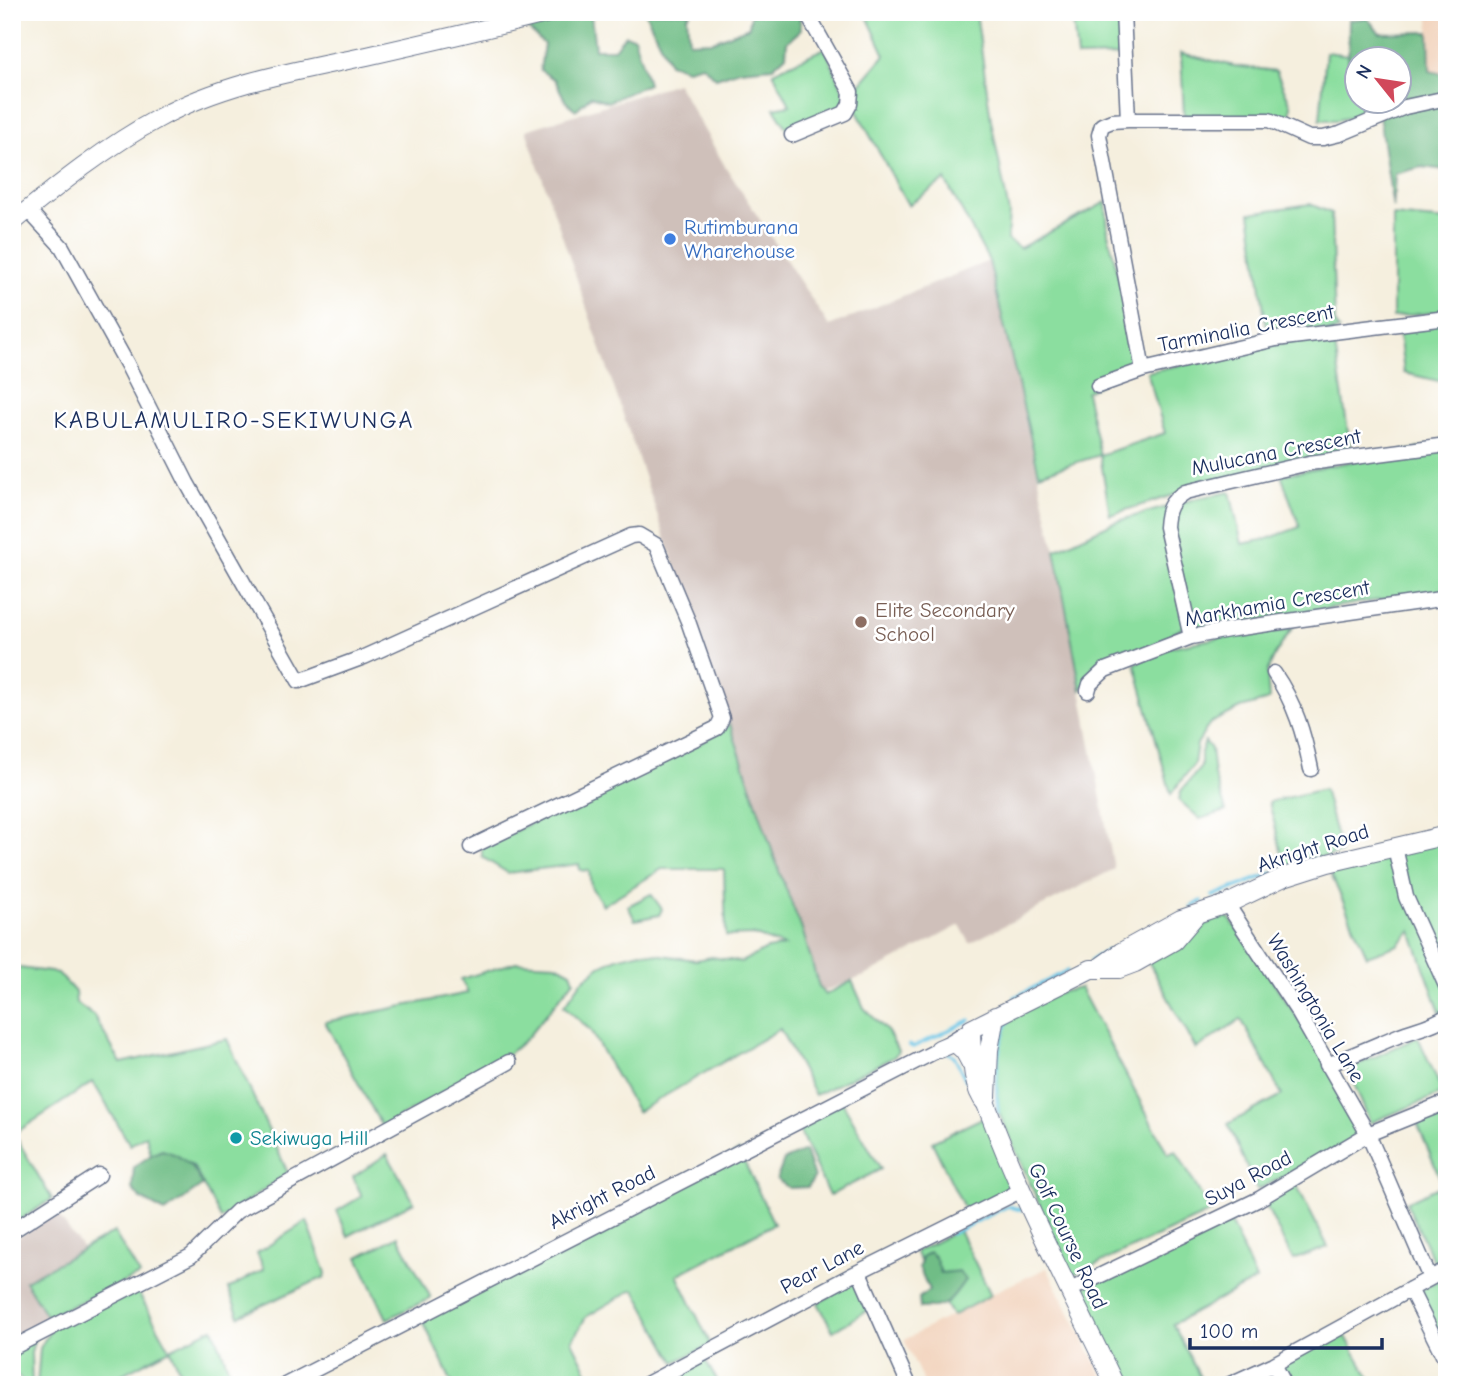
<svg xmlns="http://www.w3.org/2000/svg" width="1459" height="1397" viewBox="0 0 1459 1397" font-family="'Comic Neue',sans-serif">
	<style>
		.built { fill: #f2d4be }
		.industrial { fill: #cfc0ba }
		.green { fill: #8bde9f; stroke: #53867e; stroke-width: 2 }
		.forest { fill: #70bd86; stroke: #467672; stroke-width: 2 }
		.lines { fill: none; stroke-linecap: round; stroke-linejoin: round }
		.stream { stroke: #68c5e6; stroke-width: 3.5 }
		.minor-casing { stroke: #67728b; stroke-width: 17 }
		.tertiary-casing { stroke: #67728b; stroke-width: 20 }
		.minor { stroke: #fff; stroke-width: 14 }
		.tertiary { stroke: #fff; stroke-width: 18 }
		.shop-dot { fill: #3f7fe0; stroke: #fff; stroke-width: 2.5 }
		.education-dot { fill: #8d6e63; stroke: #fff; stroke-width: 2.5 }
		.culture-dot { fill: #0f9aa8; stroke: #fff; stroke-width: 2.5 }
		.labels { text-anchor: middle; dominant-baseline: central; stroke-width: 5; stroke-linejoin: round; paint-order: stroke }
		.shop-label { font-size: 21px; fill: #366cbe; stroke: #fff; text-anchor: start }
		.street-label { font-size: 21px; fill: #1b2f5e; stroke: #fff }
		.education-label { font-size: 21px; fill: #785e54; stroke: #fff; text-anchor: start }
		.culture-label { font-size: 21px; fill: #0d838f; stroke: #fff; text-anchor: start }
		.quarter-label { font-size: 24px; letter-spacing: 2px; fill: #1b2f5e; stroke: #fff }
	</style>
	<rect width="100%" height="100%" fill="#fff"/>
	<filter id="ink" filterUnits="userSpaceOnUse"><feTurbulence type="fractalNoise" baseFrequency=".0143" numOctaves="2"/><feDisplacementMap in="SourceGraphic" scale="14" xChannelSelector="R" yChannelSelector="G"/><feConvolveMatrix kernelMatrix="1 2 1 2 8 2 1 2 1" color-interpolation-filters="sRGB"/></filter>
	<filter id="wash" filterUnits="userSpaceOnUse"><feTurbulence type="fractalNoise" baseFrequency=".00686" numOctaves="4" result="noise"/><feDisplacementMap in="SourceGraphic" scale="28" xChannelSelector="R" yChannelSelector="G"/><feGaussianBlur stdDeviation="1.57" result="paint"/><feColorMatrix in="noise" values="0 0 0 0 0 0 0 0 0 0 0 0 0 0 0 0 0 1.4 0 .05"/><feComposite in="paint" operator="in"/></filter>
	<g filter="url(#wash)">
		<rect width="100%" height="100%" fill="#f5efde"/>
		<path class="built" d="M1429 12H1447V75L1430 72Z
			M1047 1268 1107 1385H925L904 1340 1001 1289Z"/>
		<path class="industrial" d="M677 83 725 166 829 326 989 261 1055 550 1114 869 970 943 960 925 867 975 821 992 803 932 779 871 526 130Z
			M56 1213 83 1249 25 1282 47 1317 12 1336V1241Z"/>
		<path class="green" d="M865 12H976L991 120 1009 213 1007 240 1020 248 1106 202 1108 233 1139 362 1086 392 1100 455 1165 433 1147 372 1333 332 1351 452 1183 492 1110 515 1100 455 1039 474 989 261 945 180 908 205 854 106V91L885 55Z
			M1072 12H1119L1122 56 1077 57Z
			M825 48 846 97 843 112 792 136 774 108 790 105 773 72Z
			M1326 52 1349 55 1348 74 1357 80 1358 102H1384L1377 104 1378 112 1337 120H1320Z
			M1181 53 1234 66 1276 71 1291 105 1290 117H1184Z
			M1310 204 1331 213 1335 324 1339 330 1268 339 1250 213Z
			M1393 216 1447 221V311L1393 317Z
			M1447 317V383L1404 373 1398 324Z
			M1447 443V593L1364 602 1210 629 1182 628 1146 649 1095 672 1081 690 1055 550 1114 522 1198 498 1230 492 1242 544 1267 539 1300 527 1281 475Z
			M1293 627 1276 653 1267 672 1269 700 1241 708 1210 723 1197 744 1194 764 1171 794 1135 664 1160 649 1244 633 1282 631Z
			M730 724 779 871 803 932 819 987 825 995 852 981 864 1008 888 1032 898 1051 894 1057 815 1095 780 1029 637 1112 590 1030 564 1006 581 982 600 966 617 958 641 952 696 960 712 957 741 962 767 949 784 946 753 935 726 936 724 869H662L603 905 591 887 589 871 580 870 579 864 508 873 482 857V847L491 842 702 742Z
			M1205 741 1211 749 1214 775 1226 811 1200 819 1179 800 1181 791 1201 767V752Z
			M1324 789 1341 853 1285 866 1269 802Z
			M1447 841V1013L1441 1015 1411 931 1398 945 1367 956 1330 872Z
			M651 894 662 909 659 915 635 920 628 906Z
			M1222 915 1230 919 1333 1069 1362 1134 1314 1162 1257 1190 1228 1124 1282 1095 1241 1019 1196 1049 1147 959Z
			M516 962 556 964 571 972 574 980 527 1038 505 1057 382 1127 325 1022 468 993 461 979Z
			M12 967 58 973 75 992 76 1003 94 1016 121 1063 227 1039 288 1173 221 1219 193 1166 162 1150 151 1155 146 1135 130 1145 93 1082 14 1134 52 1199 12 1225Z
			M1080 988 1168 1154 1176 1151 1211 1212 1071 1276 998 1111 996 1058 1010 1017 1058 993Z
			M1418 1037 1443 1093 1370 1123 1348 1069Z
			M841 1100 881 1169 829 1196 796 1123Z
			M1447 1107V1184L1443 1185 1447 1196V1263L1437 1269 1406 1202 1443 1185 1415 1118Z
			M984 1117 1011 1188 966 1212 932 1142Z
			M739 1151 774 1224 677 1275 711 1345 675 1362 635 1290H632L586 1317 572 1341 594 1385H453L421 1317Z
			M387 1154 414 1202 348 1236 337 1211 362 1196 353 1177Z
			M1295 1182 1328 1247 1293 1260 1263 1200Z
			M1228 1217 1256 1280 1173 1324 1204 1385H1125L1080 1295 1084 1287Z
			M307 1221 326 1273 325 1277 239 1316 228 1289 264 1269 257 1253Z
			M959 1230 991 1295 952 1316 915 1252Z
			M114 1232 140 1275 47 1317 25 1281Z
			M398 1236 431 1298 387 1319 358 1257Z
			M1447 1274V1352L1419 1297 1420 1291Z
			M859 1279 873 1307 833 1331 818 1303Z
			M135 1287 170 1349 213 1328 235 1385H186L170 1349 102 1385H37L40 1348 53 1325Z
			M1342 1330 1374 1385H1292L1282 1364Z
			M36 1332 31 1353 32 1385H27L12 1371V1345Z
			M705 1360 720 1385H661Z"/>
		<path class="forest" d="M553 12H614L591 15 595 49H614L625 35 634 37 648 84 608 102 591 96 576 110 566 102 555 80 540 70 544 44 525 26Z
			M645 12H691L687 17 689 42 713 41 749 27 751 12H799L801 30 787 42 786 55 773 67 740 70 716 78 702 65 687 69 669 63Z
			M1367 18 1380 33 1429 32 1430 71 1447 75V170L1422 167 1395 174 1393 208 1377 103 1400 102V97L1404 96C1403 83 1400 73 1400 60L1385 59 1380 54 1366 52 1367 59 1358 60 1357 80 1348 74 1349 20Z
			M162 1150C183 1155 193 1166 203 1185L165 1212 141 1199 132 1189 134 1167 151 1155Z
			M805 1151 814 1178 808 1187 789 1188 777 1179 784 1160Z
			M929 1252 935 1257 941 1273 959 1271 965 1280C949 1302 948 1308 920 1308L919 1298 929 1290 919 1267 922 1257Z"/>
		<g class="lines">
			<path class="stream" d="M1213 896 1273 873
				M1191 907 1202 901
				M1091 960 1107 951
				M1015 997 1067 971
				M909 1045 913 1047 970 1020
				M948 1053 954 1056 966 1080
				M998 1112C995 1081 995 1046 1010 1018
				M951 1234 1008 1206 1021 1210"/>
		</g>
	</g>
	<g filter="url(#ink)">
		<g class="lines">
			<defs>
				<path id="minor" d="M1123 12 1128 120
					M792 135 845 113 850 104 851 92 806 12
					M28 210 62 247 127 364 187 483 299 681 364 657 631 536 639 535 656 545 688 621 722 718 717 728 471 847
					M1143 370 1099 135 1102 125 1112 121 1128 120H1269L1309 138H1323L1340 134 1405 107 1447 98
					M1098 386 1143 370 1276 339 1447 318
					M1191 637 1166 527C1167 510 1170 501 1185 492L1309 463 1447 445
					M1274 673C1295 703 1304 734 1311 769
					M1088 691 1090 684 1105 670 1191 637 1234 629 1447 598
					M1395 847 1406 897 1447 988
					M1227 904 1298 1012 1368 1134 1430 1278
					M1327 1065C1352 1056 1376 1045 1400 1035 1416 1029 1433 1026 1447 1016
					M12 1231 99 1175
					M859 1272 909 1385
					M1410 1289 1447 1363
					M1068 1291 1259 1199 1368 1134 1447 1102
					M12 1348 191 1256 237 1211 509 1062
					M1274 1364 1285 1385
					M285 1385 936 1051 971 1029
					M645 1385 854 1274 1020 1191
					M1228 1385 1274 1364 1447 1269"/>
				<path id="tertiary" d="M12 223C58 185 107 146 159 118 223 83 296 71 367 56 429 42 491 28 553 12
					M1100 967 1121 952 1181 919 1227 904 1284 877 1328 863 1447 835
					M939 1049 953 1043C963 1047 966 1054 971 1064
					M987 1097 989 1050 995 1016
					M1115 1385C1071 1292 1022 1201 986 1104 970 1086 972 1052 971 1029L1091 969H1119L1135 963 1174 941 1197 914"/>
			</defs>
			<use href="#minor" class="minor-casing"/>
			<use href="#tertiary" class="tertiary-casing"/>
			<use href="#minor" class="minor"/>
			<use href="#tertiary" class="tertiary"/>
		</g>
	</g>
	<circle class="shop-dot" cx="670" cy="239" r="7"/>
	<circle class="education-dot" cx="861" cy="622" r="7"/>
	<circle class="culture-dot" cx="236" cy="1138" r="7"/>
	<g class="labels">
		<g class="shop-label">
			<text x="684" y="227">Rutimburana<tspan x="684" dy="24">Wharehouse</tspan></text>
		</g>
		<g class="street-label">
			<text transform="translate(1246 328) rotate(-11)">Tarminalia Crescent</text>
			<text transform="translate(1276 452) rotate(-11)">Mulucana Crescent</text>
			<text transform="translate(1277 603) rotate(-10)">Markhamia Crescent</text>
			<text transform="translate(1313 848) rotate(-18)">Akright Road</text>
			<text transform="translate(1316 1008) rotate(59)">Washingtonia Lane</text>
			<text transform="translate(1248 1178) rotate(-28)">Suya Road</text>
			<text transform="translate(602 1197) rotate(-27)">Akright Road</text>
			<text transform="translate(1068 1236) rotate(65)">Golf Course Road</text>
			<text transform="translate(822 1267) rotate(-28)">Pear Lane</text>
		</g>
		<g class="education-label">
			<text x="875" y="610">Elite Secondary<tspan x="875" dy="24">School</tspan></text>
		</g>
		<g class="culture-label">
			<text x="250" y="1138">Sekiwuga Hill</text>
		</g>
		<g class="quarter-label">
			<text x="234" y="420">KABULAMULIRO-SEKIWUNGA</text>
		</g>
	</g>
	<rect width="1459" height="1397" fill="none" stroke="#fff" stroke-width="42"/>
	<g transform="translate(1378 80) rotate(300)"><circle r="33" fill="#ffffff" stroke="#a4acbf" stroke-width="2"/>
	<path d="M0-5L12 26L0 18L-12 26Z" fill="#d1495b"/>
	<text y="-10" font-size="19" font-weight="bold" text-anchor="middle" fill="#1b2f5e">N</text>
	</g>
	<path d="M1190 1338v10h192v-10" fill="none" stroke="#1b2f5e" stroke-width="3.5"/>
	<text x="1200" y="1338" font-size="21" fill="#1b2f5e" stroke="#ffffff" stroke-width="5" paint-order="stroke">100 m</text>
</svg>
